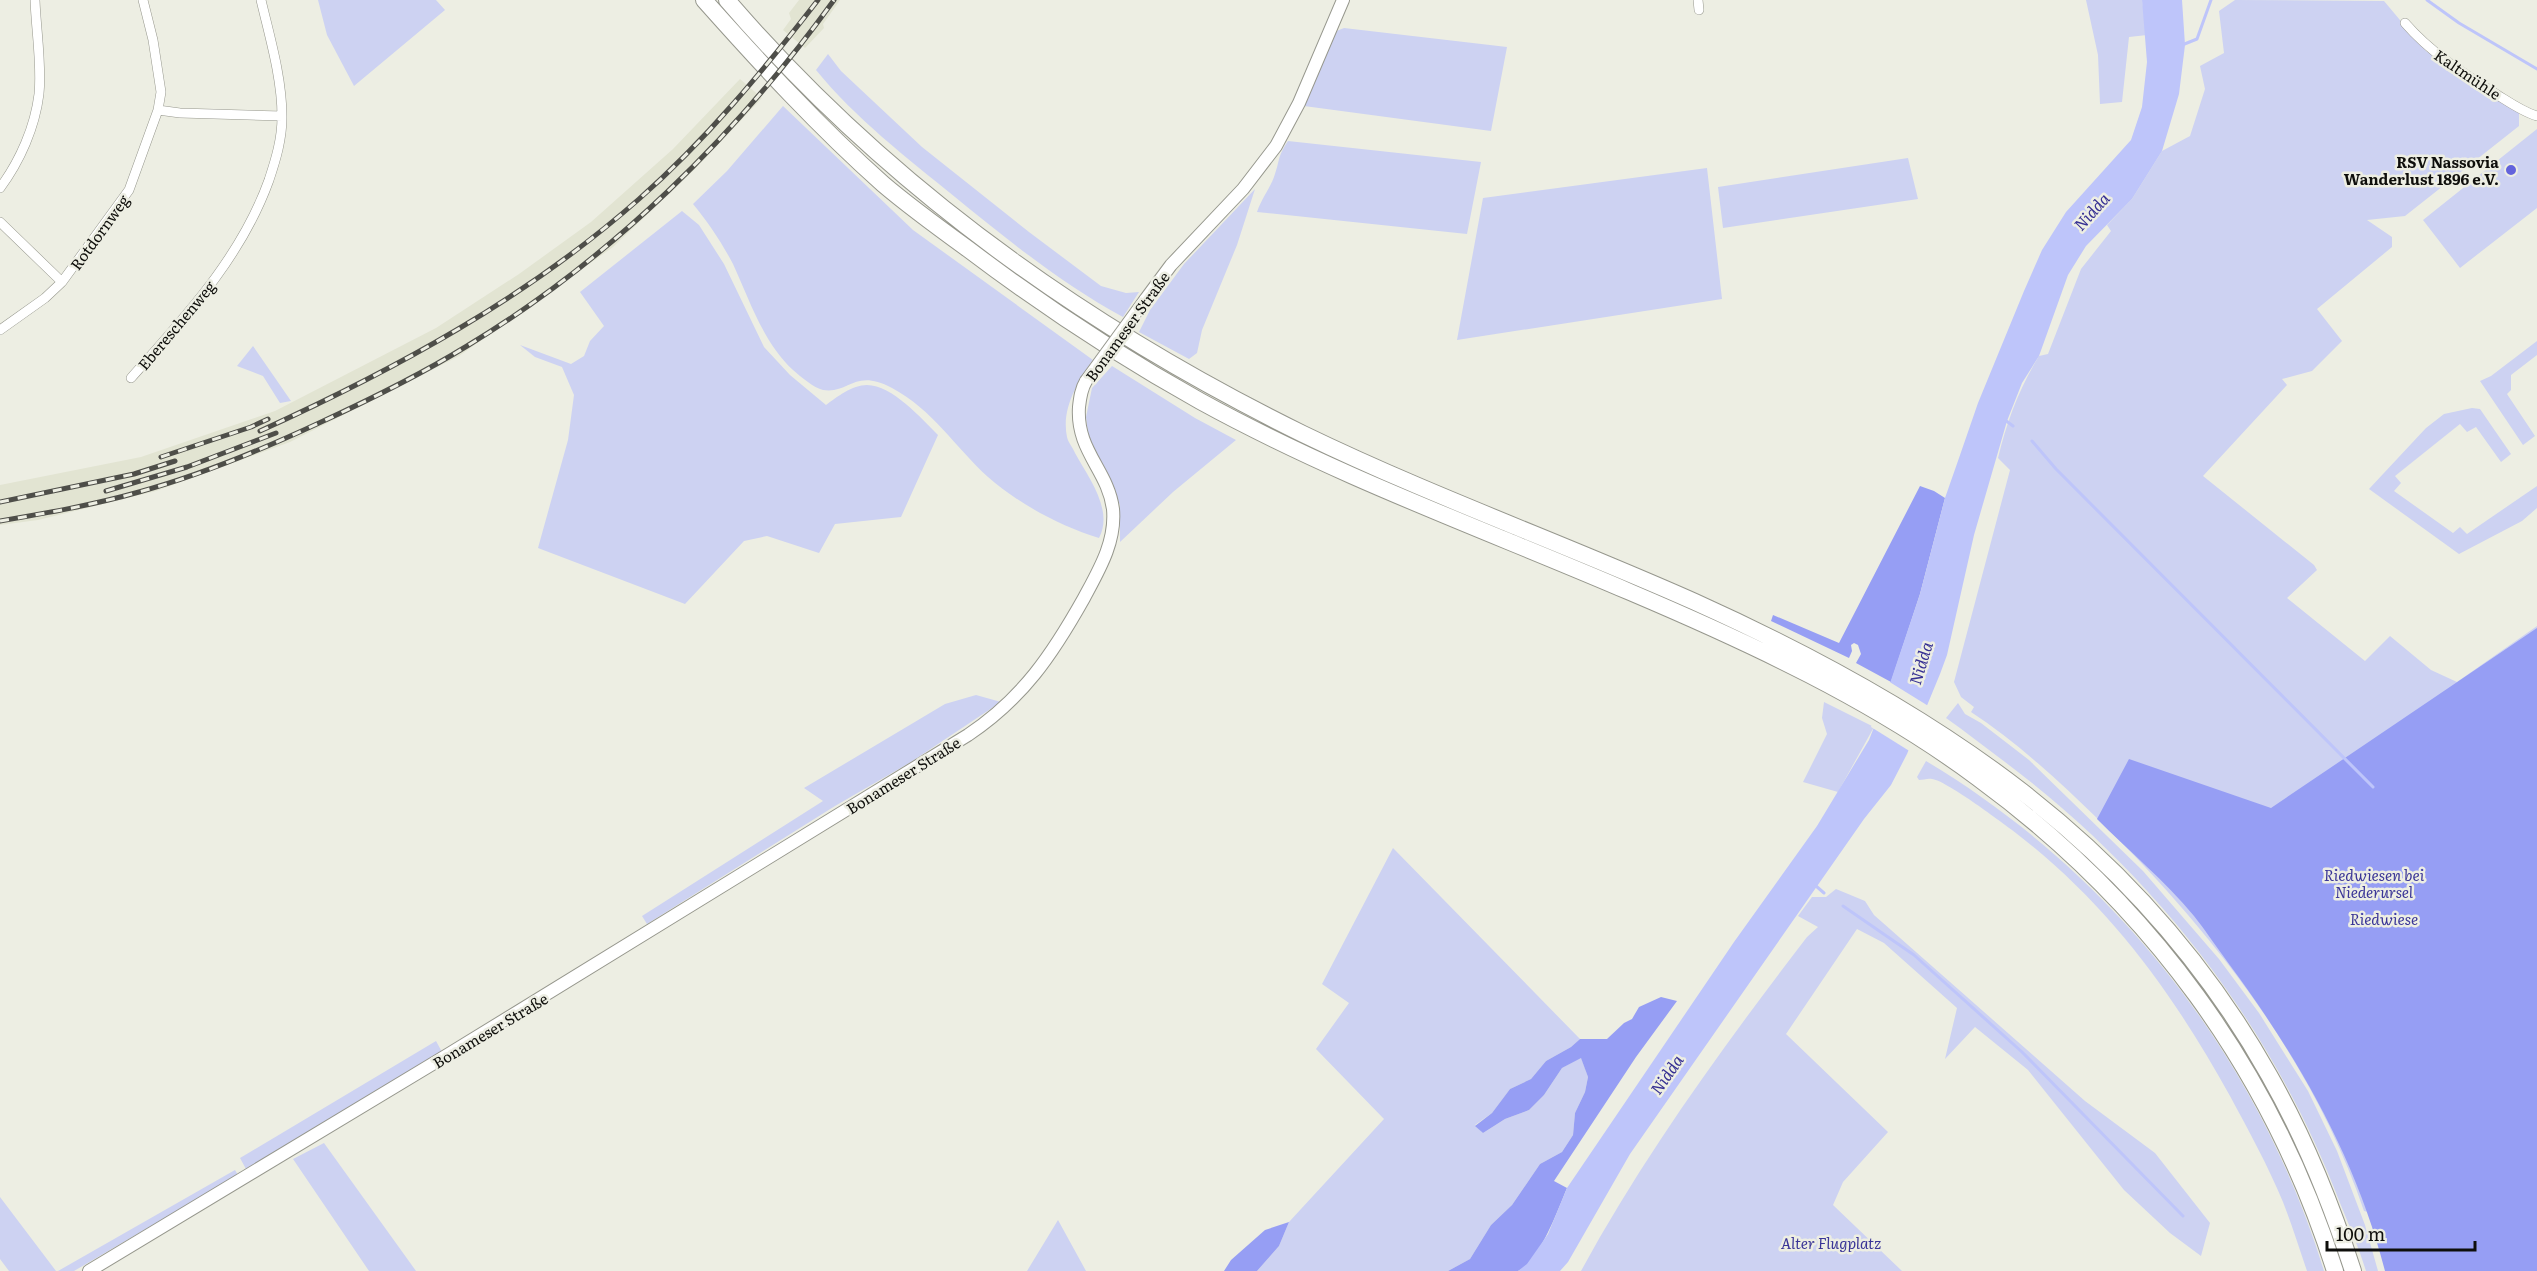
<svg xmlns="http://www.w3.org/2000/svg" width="2537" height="1271" viewBox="0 0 2537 1271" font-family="Literata,serif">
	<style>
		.built { fill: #e2e4d2 }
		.green { fill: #cdd2f2 }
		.forest { fill: #969ef4 }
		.water { fill: #bec5fa }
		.pier { fill: #edeee3 }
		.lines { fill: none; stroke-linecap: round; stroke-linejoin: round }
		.stream { stroke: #bec5fa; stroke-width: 3 }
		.street-casing { stroke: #96978d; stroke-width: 10 }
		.secondary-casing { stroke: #96978d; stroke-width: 14 }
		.highway-casing { stroke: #96978d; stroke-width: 18 }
		.street { stroke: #fff; stroke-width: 9 }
		.secondary { stroke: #fff; stroke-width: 12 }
		.highway { stroke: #fff; stroke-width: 16 }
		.rail-casing { stroke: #4e4e49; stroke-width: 5 }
		.rail { stroke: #edeee3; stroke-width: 3; stroke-dasharray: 9; stroke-linecap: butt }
		.secondary-bridge-casing { stroke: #96978d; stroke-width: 14; stroke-linecap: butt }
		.secondary-bridge { stroke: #fff; stroke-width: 12 }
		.poi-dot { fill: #6363dc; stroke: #edeee3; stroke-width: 2 }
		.labels { text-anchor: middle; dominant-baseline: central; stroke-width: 5; stroke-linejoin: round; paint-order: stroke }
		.street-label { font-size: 15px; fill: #0e0e0b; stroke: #edeee3 }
		.poi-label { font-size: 15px; font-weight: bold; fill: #0e0e0b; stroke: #edeee3; text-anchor: end }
		.park-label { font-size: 15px; font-style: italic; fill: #3a3597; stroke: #edeee3 }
		.water-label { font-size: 16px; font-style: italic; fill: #373193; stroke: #edeee3 }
	</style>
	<rect width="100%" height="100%" fill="#edeee3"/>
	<path class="built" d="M799 0H840L823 24 824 28 805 48 783 30 791 19 789 13Z
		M740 79 762 98 694 170 613 247 459 356 290 442 156 491 38 520 0 525V485L141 457 275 411 436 328 519 274 591 222 673 149Z"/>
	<path class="green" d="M318 0H436L445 10 354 86 327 35Z
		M2086 0H2142L2147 35 2129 37 2122 102 2100 104 2098 55Z
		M2235 0 2384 1 2426 51 2519 113V126L2405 216 2367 220 2392 237V247L2317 309 2342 341 2312 371 2282 379 2287 385 2203 476 2314 565 2317 570 2287 598 2365 661 2390 636 2431 670 2457 682 2537 626V1059L2372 1213 2364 1211C2313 1060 2212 931 2099 820 2060 782 2017 742 1971 712L1974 707 1961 697 1954 682 2010 470 1998 458C2007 421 2019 389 2039 356L2048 354 2081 269 2111 231 2107 225 2132 199 2162 151 2190 136 2205 89 2200 66 2224 53 2219 11Z
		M1344 28 1507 47 1491 131 1304 106 1334 32Z
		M828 54 841 71 922 147 1029 232 1101 286 1126 293 1139 292 1123 317C1062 284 1008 240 955 197 906 157 856 119 816 70Z
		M783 106 913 230 1093 360C1078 382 1061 408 1067 437 1068 442 1073 448 1075 453 1088 477 1114 510 1099 538 1060 526 1019 504 988 477 956 448 932 409 892 388 854 368 850 394 823 390 814 388 800 376 793 370 763 342 750 301 733 264 722 243 708 222 693 204L727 171Z
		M2537 129V208L2460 268 2423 220Z
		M1288 141 1481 162 1467 234 1257 212C1262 198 1270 188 1274 177 1280 161 1277 157 1288 141Z
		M1908 158 1918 199 1723 228 1718 187Z
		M1707 168 1722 299 1457 340 1483 198Z
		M1255 189 1237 245 1202 330 1197 353 1189 359 1139 332 1150 310 1184 264Z
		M682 211 699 225 724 264 764 347 790 375 826 405C837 397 852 385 867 385 892 385 922 419 938 435L901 517 835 524 819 553 767 536 744 541 685 604 538 548 568 440 574 395 562 367 535 357 520 345 571 364 584 356 590 341 604 326 580 292Z
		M2537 341V355L2511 375V390L2507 394 2535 436 2523 445 2480 381 2491 376Z
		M253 346 291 401 280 403 263 376 237 366Z
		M1112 366 1195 418 1236 440 1173 492 1120 542V505L1109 478 1097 458 1088 434 1086 417 1092 388Z
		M2472 408 2480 409 2511 454 2501 462 2476 427 2467 432 2460 424 2395 476 2401 483 2394 491 2453 533 2460 527 2467 534 2537 486V508L2522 521 2459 554 2369 489 2426 428 2444 414Z
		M976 695 1001 702 911 762 835 806 647 924 642 916 823 801 804 788 945 704Z
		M1824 702 1874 727 1838 792 1803 782 1827 734 1822 718Z
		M1958 703 1965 714 1981 723 2029 760 2143 871 2219 959 2259 1013 2308 1091 2337 1151 2365 1225 2378 1271H2366C2359 1248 2349 1225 2340 1203 2272 1024 2154 873 2001 759 1982 745 1965 731 1946 718Z
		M1926 761C2117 875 2259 1059 2324 1271H2307C2299 1248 2292 1225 2283 1202 2268 1166 2249 1131 2230 1096 2173 993 2108 903 2012 830 2000 821 1945 780 1932 779 1928 778 1923 780 1919 780L1917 777Z
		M1393 848 1580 1039 1571 1047 1546 1061 1531 1079 1510 1089 1492 1113 1475 1125 1483 1133 1505 1119 1529 1110 1544 1095 1562 1068 1581 1057 1588 1077 1585 1092 1575 1113 1573 1135 1562 1152 1540 1164 1512 1205 1491 1225 1470 1259 1448 1271H1257L1279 1246 1289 1222 1384 1119 1316 1049 1349 1003 1322 984Z
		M1836 889 1865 901 1874 915 2085 1101 2155 1153 2210 1223 2201 1256 2170 1233 2124 1190 2028 1070 1975 1027 1945 1059 1957 1008 1884 943 1857 929 1786 1034 1888 1132 1843 1182 1833 1205 1902 1271H1581C1646 1152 1725 1044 1807 937L1818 927 1798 916 1812 897H1826Z
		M436 1041 442 1052 246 1169 240 1158Z
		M324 1143 416 1271H369L293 1159Z
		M235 1170 238 1175 74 1271H58Z
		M0 1197 56 1271H9L0 1259Z
		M1058 1220 1086 1271H1027Z"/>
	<path class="forest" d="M1920 486 1934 491 1945 498 1920 594 1891 682 1856 663 1861 654 1858 645 1854 643 1851 645 1852 651 1849 658 1771 621 1773 615 1839 643Z
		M2537 628V1271H2385C2356 1158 2298 1057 2229 964 2217 948 2206 931 2194 916 2165 881 2129 851 2097 819L2129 759 2271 808Z
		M1661 997 1677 1001 1636 1057 1554 1181 1567 1188C1559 1207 1539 1263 1518 1271 1510 1271 1461 1271 1448 1271L1470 1259 1491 1225 1512 1205 1540 1164 1562 1152 1573 1135 1575 1113 1585 1092 1588 1077 1581 1058 1562 1068 1544 1095 1529 1110 1505 1119 1483 1133 1475 1126 1492 1113 1510 1089 1531 1079 1546 1061 1571 1047 1580 1039H1607L1624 1023 1632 1019 1639 1007Z
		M1289 1222 1279 1246 1257 1271H1224L1231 1260 1265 1230Z"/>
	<path class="water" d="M2142 0H2182L2185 45 2179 94 2162 151 2132 199 2086 246 2068 275 2039 356 2022 383 2007 421 1974 535 1947 655 1940 674 1907 754 1891 785 1864 819 1630 1154 1568 1262 1560 1271H1518L1527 1264 1548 1234 1567 1188 1734 942 1817 826 1869 740 1882 707 1920 594 1945 498 1959 458 1978 403 2024 291 2042 250 2066 212 2131 140 2142 107 2147 62Z"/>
	<path class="pier" d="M1888 681 1930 707 1911 752 1871 727Z"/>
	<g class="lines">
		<path class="stream" d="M2427 0 2459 23 2537 69
			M2182 45 2197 39 2211 0
			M2005 420 2013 426
			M2032 441 2056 469 2373 787
			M1816 886 1824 893
			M1843 906 1914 955 2022 1052 2183 1216"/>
		<defs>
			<path id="street" d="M1698 0 1699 10
				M2405 23C2431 53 2463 73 2496 94 2509 102 2523 112 2537 116
				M158 110 180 113 282 116
				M0 188C20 161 35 127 39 94 42 65 36 29 35 0
				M0 222 62 282
				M0 330 45 298 62 282 129 190 158 110 161 92 153 40 143 0
				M131 378C185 317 241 258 269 180 276 159 282 139 282 117 282 78 270 38 261 0"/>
			<path id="secondary" d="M1145 300 1171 265 1243 189 1276 146 1299 103 1343 0
				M89 1271 449 1054 968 735C1023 698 1052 655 1084 598 1099 570 1116 542 1113 509 1108 470 1076 451 1079 407 1080 398 1081 389 1086 381"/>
			<path id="highway" d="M704 0C761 64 819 127 883 184 910 207 939 228 968 249 1042 305 1119 356 1200 401 1338 477 1486 530 1630 592 1750 643 1873 700 1978 778 2149 903 2271 1069 2335 1271
				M727 0C887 186 1083 326 1303 434 1431 496 1565 544 1695 602 1932 709 2139 843 2269 1075 2305 1138 2331 1203 2353 1271"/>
		</defs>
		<use href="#street" class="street-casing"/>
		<use href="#secondary" class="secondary-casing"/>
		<use href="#highway" class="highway-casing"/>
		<use href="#street" class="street"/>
		<use href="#secondary" class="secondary"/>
		<use href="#highway" class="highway"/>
		<defs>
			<path id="rail" d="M260 431C394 370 527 298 639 199 706 140 763 71 818 0
				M161 457 251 427 268 419
				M106 491 187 467 276 433
				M0 502 134 474 175 461
				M0 521C47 513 93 505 139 492 201 475 261 450 319 423 369 400 420 375 467 346 611 259 736 136 834 0"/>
		</defs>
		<use href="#rail" class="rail-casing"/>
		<use href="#rail" class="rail"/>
		<defs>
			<path id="secondary-bridge" d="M1086 381 1145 300"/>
		</defs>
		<use href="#secondary-bridge" class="secondary-bridge-casing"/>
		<use href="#secondary-bridge" class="secondary-bridge"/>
	</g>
	<circle class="poi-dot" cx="2511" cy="170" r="6"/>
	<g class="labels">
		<g class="street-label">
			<text transform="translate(2468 74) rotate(34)">Kaltmühle</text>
			<text transform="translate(99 232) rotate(-54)">Rotdornweg</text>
			<text transform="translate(176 325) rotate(-50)">Ebereschenweg</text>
			<text transform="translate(1127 326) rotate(-54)">Bonameser Straße</text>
			<text transform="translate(903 775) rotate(-32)">Bonameser Straße</text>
			<text transform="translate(490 1030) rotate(-31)">Bonameser Straße</text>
		</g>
		<g class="poi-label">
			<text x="2499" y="161">RSV Nassovia<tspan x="2499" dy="17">Wanderlust 1896 e.V.</tspan></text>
		</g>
		<g class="park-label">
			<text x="2374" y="874">Riedwiesen bei<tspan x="2374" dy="17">Niederursel</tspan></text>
			<text x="2384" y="918">Riedwiese</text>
			<text x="1831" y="1242">Alter Flugplatz</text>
		</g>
		<g class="water-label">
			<text transform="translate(2091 211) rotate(-48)">Nidda</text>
			<text transform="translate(1920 663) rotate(-73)">Nidda</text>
			<text transform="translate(1666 1074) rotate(-55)">Nidda</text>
		</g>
	</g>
	<path d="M2327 1241v9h148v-9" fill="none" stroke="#0e0e0b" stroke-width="3"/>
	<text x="2336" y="1241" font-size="18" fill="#0e0e0b" stroke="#edeee3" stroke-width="4.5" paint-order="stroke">100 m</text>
</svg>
